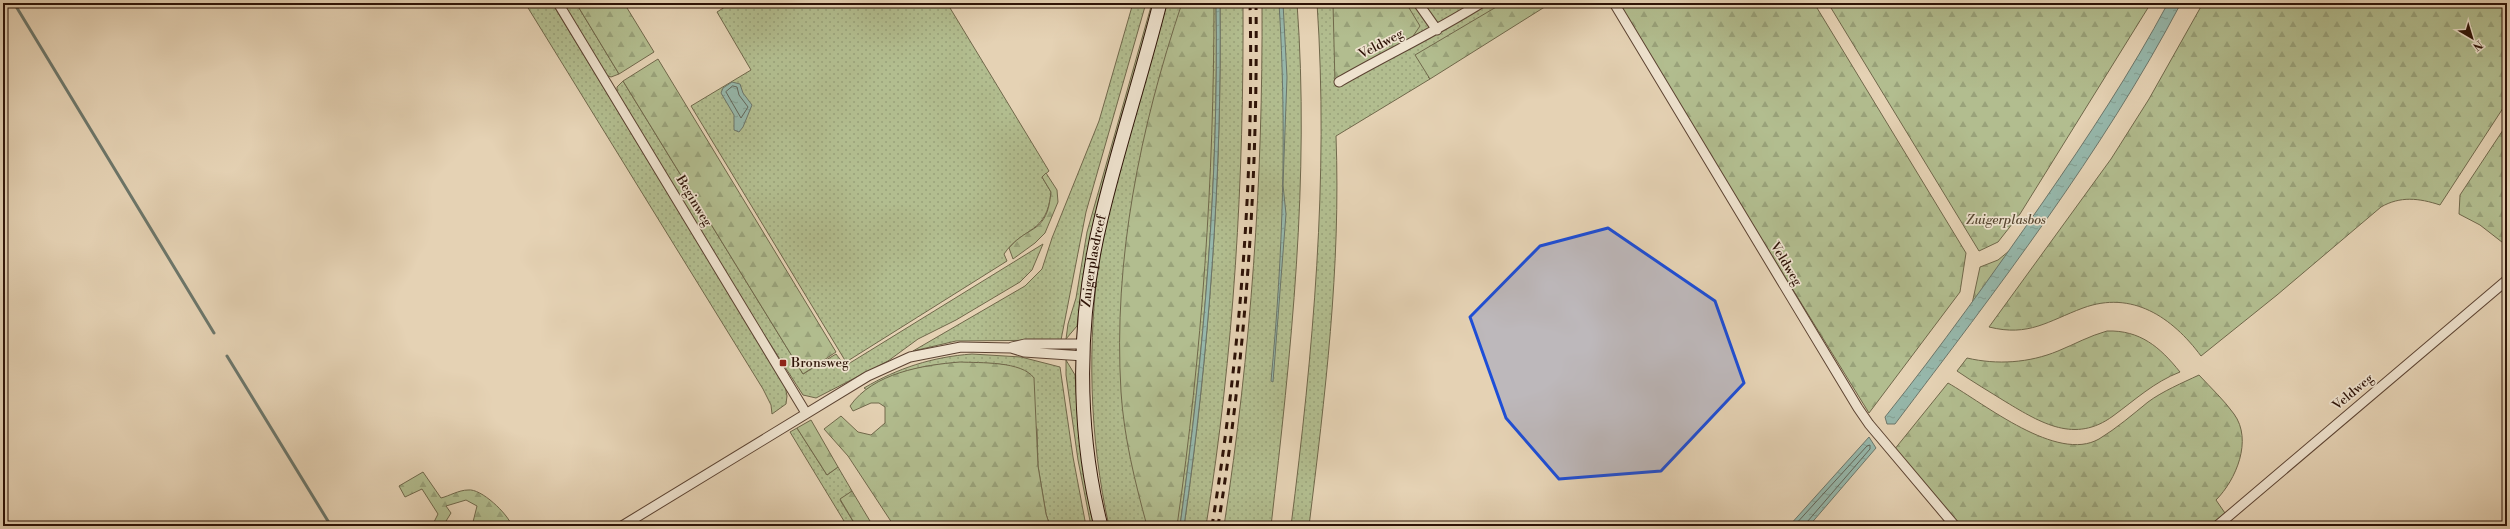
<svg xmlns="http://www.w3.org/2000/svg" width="2510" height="529" viewBox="0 0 2510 529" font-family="'Libre Bodoni',serif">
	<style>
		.grass { fill: url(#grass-dots); stroke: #70684b }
		.forest { fill: url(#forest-firs); stroke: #70684b }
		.water { fill: url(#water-ripples); stroke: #6c766a }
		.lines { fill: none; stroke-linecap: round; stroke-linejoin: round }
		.shore { stroke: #62665a; stroke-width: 1 }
		.stream { stroke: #6c766a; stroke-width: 3 }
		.minor-casing { stroke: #5c4332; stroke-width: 11 }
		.secondary-casing { stroke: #2e1307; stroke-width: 15 }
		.minor { stroke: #eee2ce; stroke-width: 9 }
		.secondary { stroke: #eee2ce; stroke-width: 13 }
		.rail { stroke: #2e1307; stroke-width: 3; stroke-dasharray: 7 7; stroke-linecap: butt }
		.marked { fill: #1d4ed8; fill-opacity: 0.2; stroke: #1d4ed8; stroke-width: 3; stroke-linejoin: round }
		.poi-dot { fill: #8f2418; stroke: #eee2ce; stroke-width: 1.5 }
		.labels { text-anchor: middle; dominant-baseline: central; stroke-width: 3.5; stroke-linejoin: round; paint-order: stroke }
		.street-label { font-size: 13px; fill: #2e1307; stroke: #eee2ce }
		.park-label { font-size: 13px; font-style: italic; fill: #564630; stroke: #eee2ce }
		.poi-label { font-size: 13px; fill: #2e1307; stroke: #eee2ce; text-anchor: start }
	</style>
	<defs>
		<pattern id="grass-dots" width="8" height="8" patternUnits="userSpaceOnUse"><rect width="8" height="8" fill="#b2bd8f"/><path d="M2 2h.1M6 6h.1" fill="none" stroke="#99a27a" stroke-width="1.8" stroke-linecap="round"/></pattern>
		<pattern id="forest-firs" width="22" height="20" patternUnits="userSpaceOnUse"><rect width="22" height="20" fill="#b2bd8f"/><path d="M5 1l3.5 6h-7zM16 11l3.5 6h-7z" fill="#99a27a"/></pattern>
		<pattern id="water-ripples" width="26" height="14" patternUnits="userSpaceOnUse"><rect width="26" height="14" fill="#96b8ac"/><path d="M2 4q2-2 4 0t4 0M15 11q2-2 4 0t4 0" fill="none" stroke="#829d92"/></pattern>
	</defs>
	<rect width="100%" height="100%" fill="#e5d2b4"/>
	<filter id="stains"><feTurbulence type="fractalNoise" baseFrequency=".005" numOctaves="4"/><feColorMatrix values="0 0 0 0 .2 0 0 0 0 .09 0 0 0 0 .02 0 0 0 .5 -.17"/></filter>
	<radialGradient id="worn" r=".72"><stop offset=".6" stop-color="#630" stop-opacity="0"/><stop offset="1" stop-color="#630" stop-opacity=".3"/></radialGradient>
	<path class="grass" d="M525 3H552L785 386 787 396 786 404 772 414 771 405 763 389Z
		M562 3H576L619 74 611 77 604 74Z
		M731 3H947L1049 171 1042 177 1051 192C1047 235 1023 226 1004 254L1007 261 846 362 691 106 751 70 717 12Z
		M1133 3H1146L1086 212 1061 340 956 341 913 351 1025 286 1042 269 1052 238 1099 121Z
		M1152 3H1156L1097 207 1085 265 1077 326 1066 339 1068 324 1076 298 1087 232Z
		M1167 3H1216C1219 179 1204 352 1180 526H1109C1089 437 1087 342 1100 252 1112 167 1145 85 1167 3Z
		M1220 3H1243C1244 178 1234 353 1206 526H1184C1209 353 1222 178 1220 3Z
		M1262 3H1297C1310 178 1291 352 1271 526H1224C1251 350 1263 181 1262 3Z
		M1317 3H1525L1428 77 1430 79 1336 136C1341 267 1325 396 1309 526H1291C1313 352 1329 179 1317 3Z
		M623 81 803 374 836 354 845 366 1043 244 1032 270 1020 282 956 320 918 339 888 361 816 398 803 395 717 261 617 94V87Z
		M972 354 1021 357 1060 367 1073 457 1086 526H1050L1046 514 1038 466 1037 429 1007 365C958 360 909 362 867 390L864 388C898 368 932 357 972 354Z
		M1066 360 1075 375 1080 445 1095 526H1091L1078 460 1066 375Z
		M797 428 827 475 838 467 852 491 840 500 856 526H847L790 432Z"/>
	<path class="forest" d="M576 3H624L654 52 619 74Z
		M1182 3H1214C1214 179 1202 352 1177 526H1147C1135 482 1124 438 1121 392 1113 260 1140 128 1182 3Z
		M1333 3H1406L1420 26 1411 39 1335 84Z
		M1503 3H1551L1430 79 1415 55Z
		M1616 3H1814L1966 253 1960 292 1869 413Z
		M1828 3H2151L2020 214 1998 242 1979 251Z
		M2203 3H2507V102L2440 205C2419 198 2400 196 2381 207L2277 295 2201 356C2172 317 2132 290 2083 308 2048 321 2029 337 1989 327L2111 159 2149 99Z
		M658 59 836 352 803 374 623 81Z
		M2507 124V246L2480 225 2459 214 2460 195Z
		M1046 173 1057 190 1058 202 1045 233 1035 243 1013 259 1009 248C1029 224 1047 235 1051 192L1042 177Z
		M2009 251 1972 304 1980 267 1998 260Z
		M2107 331C2140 330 2160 347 2180 372 2154 382 2135 400 2113 416 2075 444 2041 423 2006 402 1990 392 1973 382 1957 371L1967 358C1997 365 2029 363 2058 351 2075 344 2089 336 2107 331Z
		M960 362C980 363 1022 361 1034 378L1038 466 1046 514 1050 526H894L848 456 824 429 841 416 858 432 871 435 885 423V407L879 403H871L853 411 850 406C873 373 923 365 960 362Z
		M2199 375C2211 388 2224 400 2234 414 2253 440 2236 480 2216 500L2227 516 2216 526H1957L1894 450 1948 383C1985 404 2057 463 2099 439 2117 428 2132 415 2148 402 2163 391 2182 383 2199 375Z
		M811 420 838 467 827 475 797 428Z
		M423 472 441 498C449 496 459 490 468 490 481 488 508 514 512 526H472L477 506 466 500 446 506 451 513 443 526H432L438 514 422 489 405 497 399 486Z
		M852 491 873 526H856L840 499Z"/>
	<path class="water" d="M1216 3H1220C1222 178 1209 353 1184 526H1180C1204 352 1219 179 1216 3Z
		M1279 3H1283L1287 77 1283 185 1286 214 1273 382 1271 381C1283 255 1287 130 1279 3Z
		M2168 3H2181C2102 153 1997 289 1895 424H1887L1885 417C1941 347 1992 275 2043 202 2088 137 2131 72 2168 3Z
		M732 82 740 84 743 93 752 105 743 127 739 132 734 130V115L721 93 723 88Z
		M1869 437 1876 448 1809 526H1789Z"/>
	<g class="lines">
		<path class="shore" d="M733 86 737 87 739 95 748 107 741 118 726 92Z
			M1794 526 1867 446 1870 445V449L1807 522V526"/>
		<path class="stream" d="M14 3 214 333
			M227 356 331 526"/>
		<defs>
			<path id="minor" d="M558 3 806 413
				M1418 3 1437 30
				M1614 3 1858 408 1869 424 1955 526
				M1339 82C1386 55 1435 32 1481 3
				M1012 347 1025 344H1084
				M622 526 868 376 910 357 961 347 1011 348 1024 352 1084 356
				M2217 526 2507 280"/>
			<g id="secondary">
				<path id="s1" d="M1101 526C1076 428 1077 318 1101 219 1118 147 1142 75 1160 3"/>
			</g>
		</defs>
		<use href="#minor" class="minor-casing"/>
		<use href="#secondary" class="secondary-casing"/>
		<use href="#minor" class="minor"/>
		<use href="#secondary" class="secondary"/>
		<path class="rail" d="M1212 526C1240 354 1254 178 1250 3
			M1218 526C1246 353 1258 178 1256 3"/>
	</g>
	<path class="marked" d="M1608 228 1715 301 1744 383 1661 471 1559 479 1506 418 1470 317 1540 246Z"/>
	<rect class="poi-dot" x="779" y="359" width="8" height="8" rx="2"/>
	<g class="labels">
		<g class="street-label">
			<text transform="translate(1381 44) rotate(-28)">Veldweg</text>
			<text transform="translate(694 201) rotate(59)">Beginweg</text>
			<text stroke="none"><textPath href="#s1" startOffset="267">Zuigerplasdreef</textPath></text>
			<text transform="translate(1786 264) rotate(59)">Veldweg</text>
			<text transform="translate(2353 392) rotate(-40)">Veldweg</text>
		</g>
		<g class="park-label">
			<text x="2006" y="220">Zuigerplasbos</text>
		</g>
		<g class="poi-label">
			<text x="791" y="363">Bronsweg</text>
		</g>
	</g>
	<rect width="2510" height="529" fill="none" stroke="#e5d2b4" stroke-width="16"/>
	<rect x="4" y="4" width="2502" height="521" fill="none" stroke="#2e1307" stroke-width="2"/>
	<rect x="8" y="8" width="2494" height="513" fill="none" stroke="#2e1307"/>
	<g transform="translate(2472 38) rotate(142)" stroke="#eee2ce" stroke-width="3" paint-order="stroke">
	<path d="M0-3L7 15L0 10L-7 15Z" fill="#2e1307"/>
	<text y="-6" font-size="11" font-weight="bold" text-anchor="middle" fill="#2e1307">N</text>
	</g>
	<rect width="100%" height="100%" filter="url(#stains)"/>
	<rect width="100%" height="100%" fill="url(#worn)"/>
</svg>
